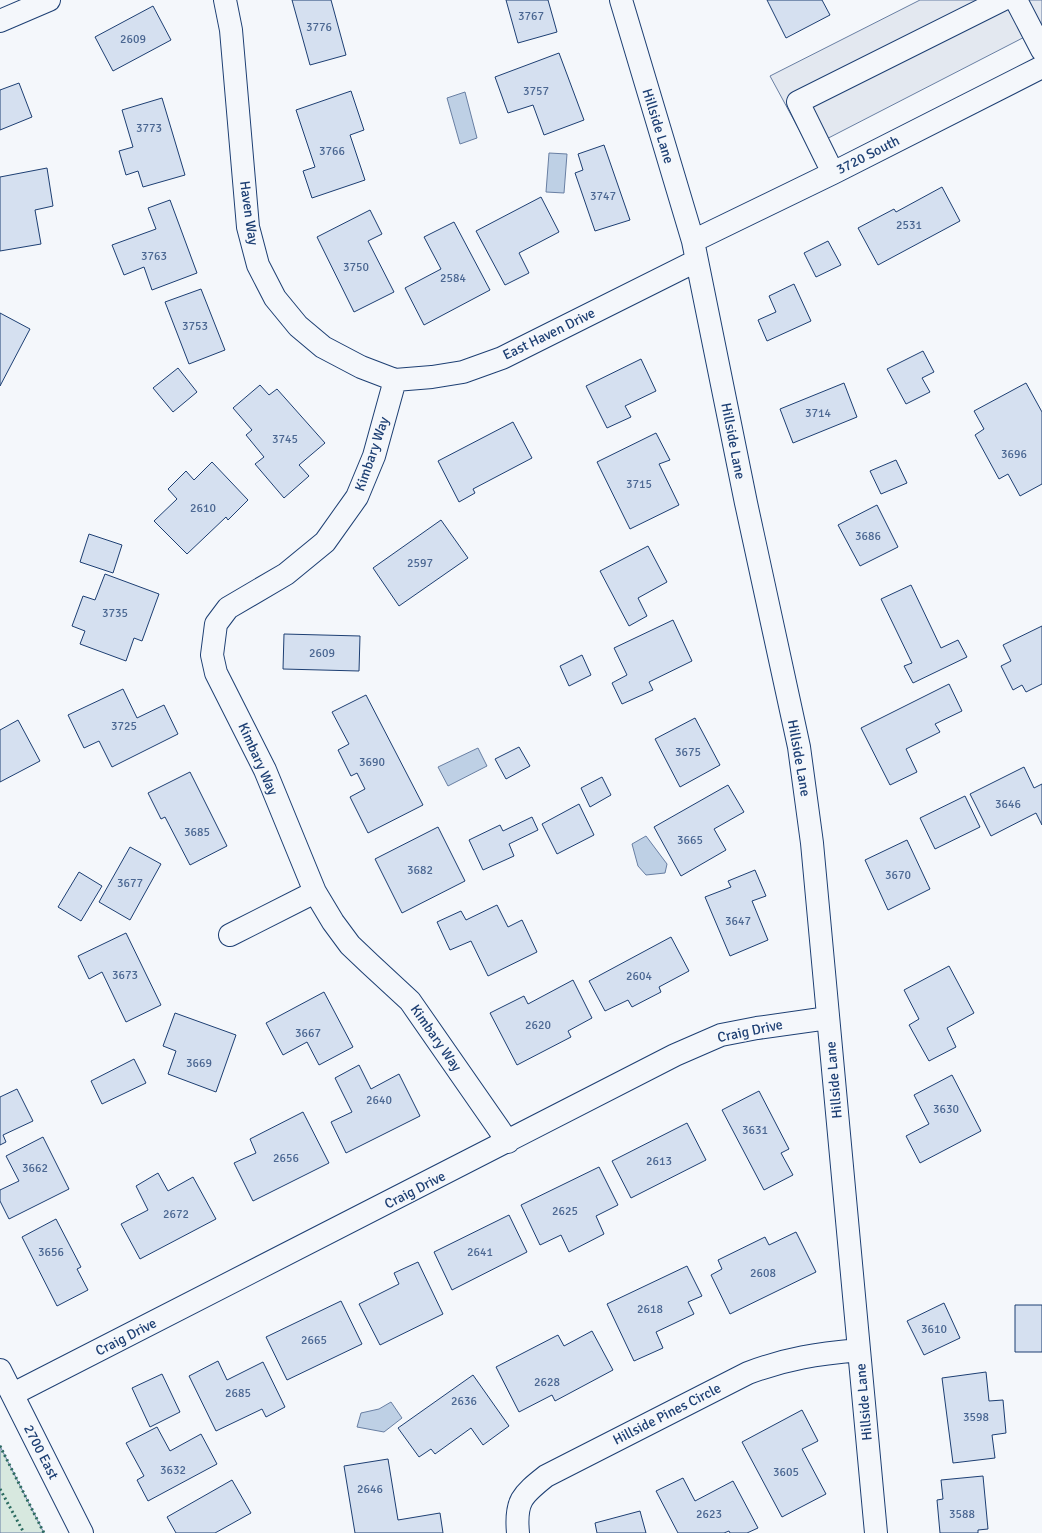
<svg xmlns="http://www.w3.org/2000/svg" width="1042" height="1533" viewBox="0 0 1042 1533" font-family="Signika,sans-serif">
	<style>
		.green { fill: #d7e8df; stroke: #687fa3 }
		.parking { fill: #e3e8f0; stroke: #687fa3 }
		.water { fill: #bed0e5; stroke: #687fa3 }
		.building { fill: #d5e0f0; stroke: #1d3f73 }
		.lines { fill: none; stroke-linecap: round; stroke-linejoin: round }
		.minor-casing { stroke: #1d3f73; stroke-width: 24 }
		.minor { stroke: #f4f7fb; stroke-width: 22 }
		.hedge { stroke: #2c6c60; stroke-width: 3; stroke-dasharray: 2 3; stroke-linecap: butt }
		.labels { text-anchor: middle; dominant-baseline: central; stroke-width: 3; stroke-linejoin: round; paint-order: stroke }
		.number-label { font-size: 12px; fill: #4b6792 }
		.street-label { font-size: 14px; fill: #1d3f73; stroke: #f4f7fb }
	</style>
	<rect width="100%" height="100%" fill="#f4f7fb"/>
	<path class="green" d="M0 1445V1446L44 1533H0Z"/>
	<path class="parking" d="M920 0H1042V28L809 148 770 76Z"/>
	<path class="water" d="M465 92 477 138 460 144 447 98Z
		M549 153 567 154 564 193 546 192Z
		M478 748 487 766 448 786 438 767Z
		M646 836 667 864 665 873 646 875 638 866 632 844Z
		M391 1402 402 1418 384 1432 357 1427 361 1413 379 1409Z"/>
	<path class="building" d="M292 0H331L346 55 310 65Z
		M506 0H548L557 32 518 43Z
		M767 0H822L830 15 786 38Z
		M153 6 171 40 113 71 95 37Z
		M559 53 584 120 544 135 533 105 508 113 495 77Z
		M19 83 32 117 0 130V90Z
		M351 91 364 130 350 135 365 180 312 198 303 171 315 167 296 110Z
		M162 98 185 175 143 187 138 171 126 175 119 151 133 147 122 110Z
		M604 145 630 220 595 231 575 173 583 170 578 154Z
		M47 168 53 206 35 210 41 244 0 251V177Z
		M942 187 960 221 878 265 858 228 894 209 896 212Z
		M541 197 559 232 519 253 529 273 505 285 476 231Z
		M170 200 197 273 152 290 144 267 124 275 112 245 156 229 148 208Z
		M370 210 382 234 368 241 394 292 354 312 317 237Z
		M454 222 490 290 424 325 405 288 441 269 424 237Z
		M828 241 841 265 816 277 804 253Z
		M794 284 811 321 767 341 758 320 776 312 769 296Z
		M201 289 225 350 189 364 165 302Z
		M0 313 30 329 0 386Z
		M923 351 934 372 922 378 930 392 906 404 887 369Z
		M641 359 656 391 625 406 631 417 607 428 586 386Z
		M178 368 197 392 173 412 153 388Z
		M844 383 857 417 793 443 780 409Z
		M1026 383 1042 412V484L1020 496 1008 474 999 479 975 435 984 429 974 411Z
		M260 385 269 395 277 389 325 443 299 465 309 476 284 498 255 464 264 457 246 435 252 430 233 408Z
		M513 422 532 458 473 489 475 493 459 502 438 461Z
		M656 433 670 460 659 464 679 505 630 529 597 462Z
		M896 460 907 483 881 494 870 471Z
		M212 462 248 500 228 520 226 517 187 554 154 521 177 499 168 489 186 471 194 480Z
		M877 505 898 547 860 566 838 525Z
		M441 520 468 558 399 606 373 568Z
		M89 534 122 545 113 573 80 562Z
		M648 546 667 582 638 598 647 616 629 626 600 571Z
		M105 574 159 594 142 641 134 638 126 661 80 644 85 631 72 626 83 596 95 600Z
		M911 585 941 648 958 640 967 657 913 683 904 666 912 663 881 599Z
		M673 620 692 661 649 682 653 690 622 704 612 683 627 675 614 648Z
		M1042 626V684L1026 692 1022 685 1013 690 1001 666 1011 661 1003 645Z
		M284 634 360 636 359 671 283 669Z
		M582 655 591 675 569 686 560 666Z
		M949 684 962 711 935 724 940 732 906 749 917 772 890 785 861 728Z
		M123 689 137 718 164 705 178 734 112 767 99 741 84 748 68 715Z
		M366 695 423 805 368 833 350 797 365 789 357 773 351 776 338 750 349 744 332 712Z
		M695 718 720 765 680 787 655 739Z
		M18 720 40 761 0 782V730Z
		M519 747 530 766 506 779 495 759Z
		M1024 767 1034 788 1042 784V825L1036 813 991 836 970 794Z
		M190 772 227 846 190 865 165 817 161 819 148 793Z
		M602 777 611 795 590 807 581 788Z
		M728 785 744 812 714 829 726 850 681 876 654 827Z
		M965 796 980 827 935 849 920 818Z
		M579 804 594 835 557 854 542 824Z
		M532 817 538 830 509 844 514 856 483 870 469 840 500 825 503 831Z
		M438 827 465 881 402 913 375 859Z
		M907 840 930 889 888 910 865 860Z
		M130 847 161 864 130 920 99 902Z
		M755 870 766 896 752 901 768 940 730 956 705 897 731 887 728 881Z
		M79 872 102 886 81 921 58 907Z
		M497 905 508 927 522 920 537 952 488 976 471 941 450 950 437 922 461 911 466 920Z
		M126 933 161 1005 126 1022 102 972 89 979 78 956Z
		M671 937 689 971 659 987 661 992 632 1007 628 1000 605 1011 589 981Z
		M949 966 974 1013 947 1028 956 1047 929 1061 909 1025 919 1019 904 990Z
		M573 980 592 1018 568 1031 571 1037 517 1065 490 1013 524 996 528 1004Z
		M324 992 353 1047 319 1065 307 1042 283 1055 266 1023Z
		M175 1013 236 1035 216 1092 168 1074 176 1051 163 1046Z
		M134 1059 146 1083 102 1104 91 1081Z
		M359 1065 371 1089 399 1074 420 1116 346 1153 331 1122 352 1112 335 1078Z
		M952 1075 981 1131 920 1163 906 1136 929 1124 914 1095Z
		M17 1089 33 1121 3 1135 6 1142 0 1145V1097Z
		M759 1091 789 1149 781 1153 793 1175 764 1190 722 1110Z
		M303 1112 329 1163 253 1201 234 1163 256 1153 250 1139Z
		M687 1123 706 1160 631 1198 612 1161Z
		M43 1137 69 1189 9 1219 0 1201V1190L19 1181 6 1156Z
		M599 1167 618 1205 596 1216 604 1234 569 1252 561 1235 540 1245 521 1205Z
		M158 1173 168 1191 193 1177 216 1219 140 1259 121 1224 148 1210 136 1186Z
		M509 1215 527 1252 452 1290 434 1252Z
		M56 1219 81 1267 77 1269 88 1290 57 1306 22 1237Z
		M796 1232 816 1272 730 1314 711 1275 722 1269 718 1260 765 1237 769 1245Z
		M418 1262 443 1314 380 1345 359 1304 399 1284 394 1273Z
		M687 1266 702 1296 688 1302 694 1314 656 1332 663 1348 634 1361 607 1304Z
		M341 1301 362 1344 287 1380 266 1337Z
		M944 1303 960 1338 924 1355 907 1321Z
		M1015 1305H1042V1352H1015Z
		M592 1331 613 1370 555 1401 552 1395 519 1412 496 1367 558 1335 564 1346Z
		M218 1361 227 1380 263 1362 285 1407 266 1417 262 1409 216 1431 189 1376Z
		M986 1372 989 1401 1003 1400 1006 1433 992 1435 995 1458 953 1463 942 1378Z
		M162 1374 180 1412 150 1427 132 1388Z
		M473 1375 509 1426 483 1445 471 1428 435 1454 431 1449 419 1457 398 1428Z
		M802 1410 818 1441 802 1449 826 1494 782 1517 742 1442Z
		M157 1427 170 1451 201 1434 217 1464 148 1501 137 1480 144 1476 126 1443Z
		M388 1459 398 1520 440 1513 443 1533H355L344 1466Z
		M983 1476 988 1529 978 1530V1533H940L937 1500 943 1499 941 1480Z
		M683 1478 695 1501 733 1481 758 1528 747 1533H730L729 1531 724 1533H678L656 1491Z
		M232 1480 251 1513 215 1533H176L167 1517Z
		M640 1511 646 1533H597L595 1523Z"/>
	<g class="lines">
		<defs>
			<path id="minor" d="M225 0 231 30 248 227 258 265 275 298 298 326 323 347 361 367 395 380 432 377 463 372 502 358 696 261
				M621 0 693 241 746 503 799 747 812 843 876 1533
				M1016 0 1042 50
				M0 21 49 0
				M833 173 798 102 1002 0
				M693 241 833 173 1042 67
				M395 380 374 456 357 497 325 542 286 574 228 608 216 624 212 655 216 673 265 770 315 892 333 922 350 945 370 964 410 1001 508 1142
				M230 935 315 892
				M0 1370 82 1533
				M13 1394 675 1055 721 1035 757 1028 828 1018
				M518 1533C515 1501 522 1495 546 1476L748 1373C788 1358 817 1354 859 1350"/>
		</defs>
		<use href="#minor" class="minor-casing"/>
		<use href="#minor" class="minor"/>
		<path class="hedge" d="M0 1446 44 1533
			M0 1489 24 1533"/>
	</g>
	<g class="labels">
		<g class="number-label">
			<text x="531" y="16">3767</text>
			<text x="319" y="27">3776</text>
			<text x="133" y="39">2609</text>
			<text x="536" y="91">3757</text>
			<text x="149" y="128">3773</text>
			<text x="332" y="151">3766</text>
			<text x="603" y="196">3747</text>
			<text x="909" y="225">2531</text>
			<text x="154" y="256">3763</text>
			<text x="356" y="267">3750</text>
			<text x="453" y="278">2584</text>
			<text x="195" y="326">3753</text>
			<text x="818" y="413">3714</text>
			<text x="285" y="439">3745</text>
			<text x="1014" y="454">3696</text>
			<text x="639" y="484">3715</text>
			<text x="203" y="508">2610</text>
			<text x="868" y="536">3686</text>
			<text x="420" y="563">2597</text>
			<text x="115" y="613">3735</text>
			<text x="322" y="653">2609</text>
			<text x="124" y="726">3725</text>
			<text x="688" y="752">3675</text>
			<text x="372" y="762">3690</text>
			<text x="1008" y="804">3646</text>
			<text x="197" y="832">3685</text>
			<text x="690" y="840">3665</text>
			<text x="420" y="870">3682</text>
			<text x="898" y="875">3670</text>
			<text x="130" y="883">3677</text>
			<text x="738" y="921">3647</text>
			<text x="125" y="975">3673</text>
			<text x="639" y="976">2604</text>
			<text x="538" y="1025">2620</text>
			<text x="308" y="1033">3667</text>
			<text x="199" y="1063">3669</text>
			<text x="379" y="1100">2640</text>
			<text x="946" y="1109">3630</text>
			<text x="755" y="1130">3631</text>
			<text x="286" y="1158">2656</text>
			<text x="659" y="1161">2613</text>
			<text x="35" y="1168">3662</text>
			<text x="565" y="1211">2625</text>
			<text x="176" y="1214">2672</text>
			<text x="51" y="1252">3656</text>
			<text x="480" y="1252">2641</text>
			<text x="763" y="1273">2608</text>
			<text x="650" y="1309">2618</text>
			<text x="934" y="1329">3610</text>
			<text x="314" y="1340">2665</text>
			<text x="547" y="1382">2628</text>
			<text x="238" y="1393">2685</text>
			<text x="464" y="1401">2636</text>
			<text x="976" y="1417">3598</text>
			<text x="173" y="1470">3632</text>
			<text x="786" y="1472">3605</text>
			<text x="370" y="1489">2646</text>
			<text x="709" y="1514">2623</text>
			<text x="962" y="1514">3588</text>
		</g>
		<g class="street-label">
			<text transform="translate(658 126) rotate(73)">Hillside Lane</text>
			<text transform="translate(868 155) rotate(-27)">3720 South</text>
			<text transform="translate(249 213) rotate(82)">Haven Way</text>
			<text transform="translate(549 334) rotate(-26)">East Haven Drive</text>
			<text transform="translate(733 441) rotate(79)">Hillside Lane</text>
			<text transform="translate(372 454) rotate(-71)">Kimbary Way</text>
			<text transform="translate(799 758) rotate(80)">Hillside Lane</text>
			<text transform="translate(258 759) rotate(66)">Kimbary Way</text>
			<text transform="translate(750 1031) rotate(-12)">Craig Drive</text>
			<text transform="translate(436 1038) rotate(55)">Kimbary Way</text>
			<text transform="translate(834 1080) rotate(-95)">Hillside Lane</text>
			<text transform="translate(415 1190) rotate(-27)">Craig Drive</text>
			<text transform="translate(126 1337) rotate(-27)">Craig Drive</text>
			<text transform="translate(864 1402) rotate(-95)">Hillside Lane</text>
			<text transform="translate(667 1414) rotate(-27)">Hillside Pines Circle</text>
			<text transform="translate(41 1452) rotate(63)">2700 East</text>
		</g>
	</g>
</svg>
